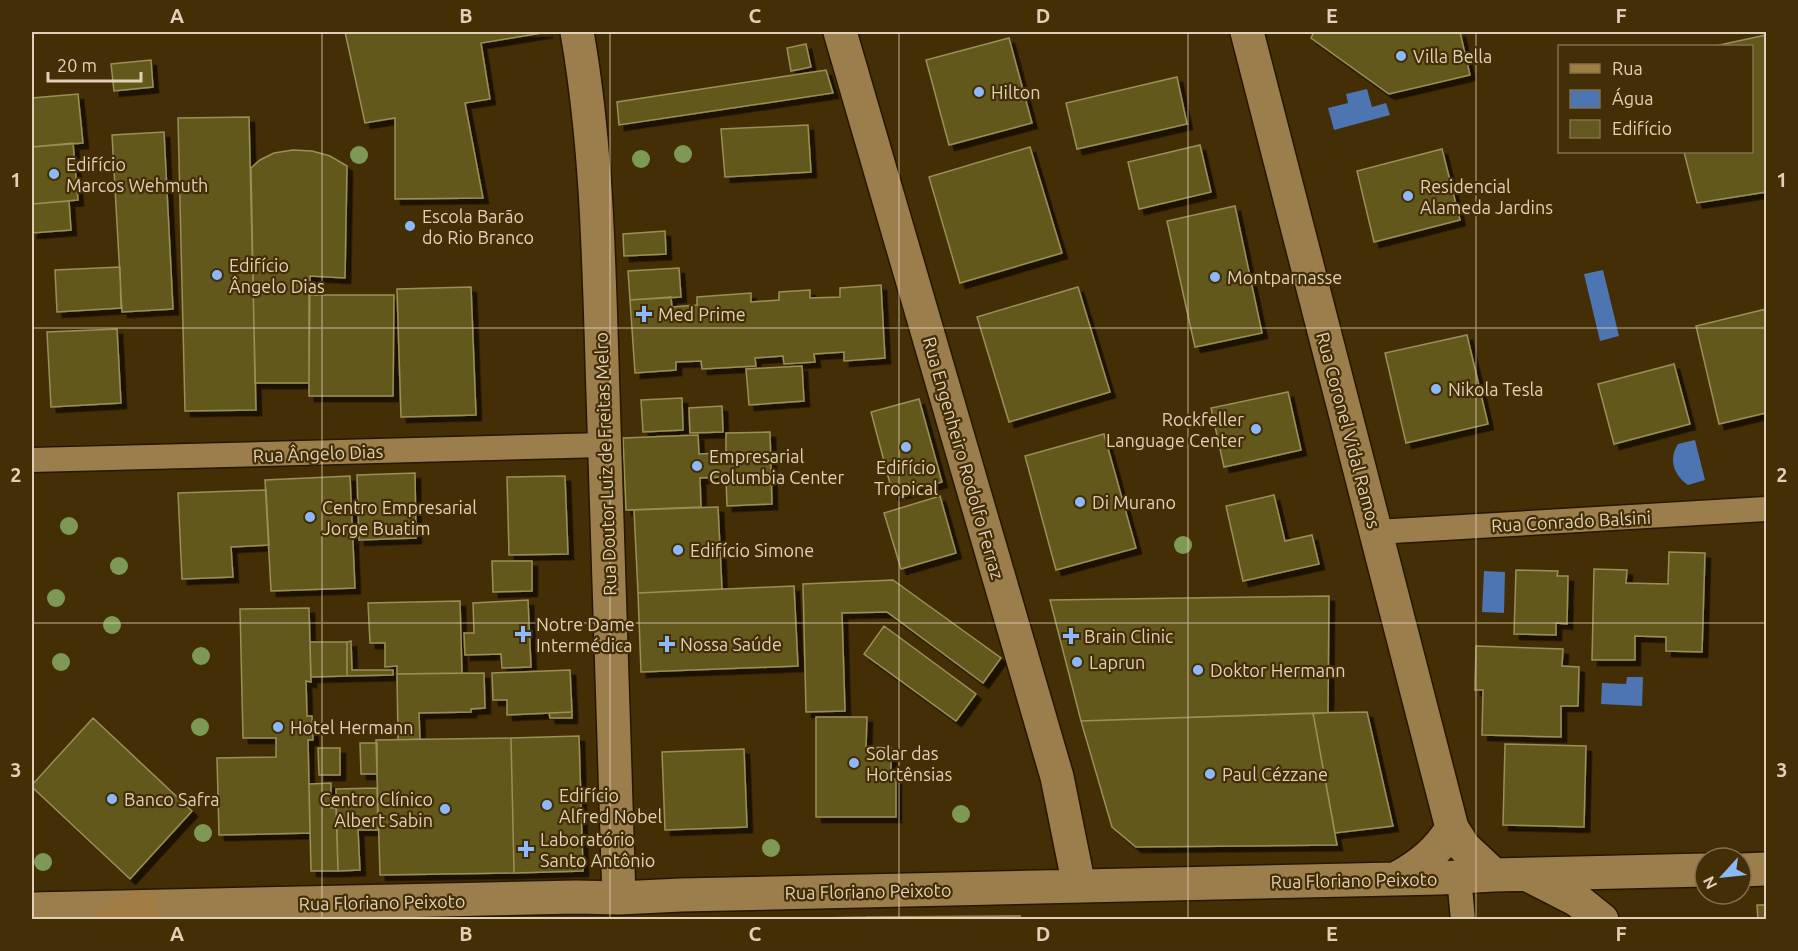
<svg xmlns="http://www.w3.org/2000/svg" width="1798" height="951" viewBox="0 0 1798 951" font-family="Ubuntu,sans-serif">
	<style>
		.water { fill: #4c75b1 }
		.building { fill: #63581f; stroke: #9a8f57; stroke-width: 1.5; filter: url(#shadow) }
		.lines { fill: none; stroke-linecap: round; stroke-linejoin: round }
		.street-casing { stroke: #261700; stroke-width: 27 }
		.secondary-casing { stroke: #261700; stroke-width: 36 }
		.primary-casing { stroke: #261700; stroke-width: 36 }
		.street { stroke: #9c7d4c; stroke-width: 24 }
		.secondary { stroke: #9c7d4c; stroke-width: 33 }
		.primary { stroke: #a07d43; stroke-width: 33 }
		.tree { fill: #7e9956 }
		.grid { fill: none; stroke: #e1d0b7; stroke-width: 1.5; stroke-opacity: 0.55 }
		.poi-dot { fill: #8cb9fc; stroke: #442e06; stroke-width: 2 }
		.labels { text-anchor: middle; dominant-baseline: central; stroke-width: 4.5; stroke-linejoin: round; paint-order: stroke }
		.poi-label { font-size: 18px; fill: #e1d0b7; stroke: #442e06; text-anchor: start }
		.street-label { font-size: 18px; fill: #e1d0b7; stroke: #442e06 }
		.neatline { fill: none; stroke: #e1d0b7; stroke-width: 2 }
		.grid-label { font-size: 20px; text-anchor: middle; font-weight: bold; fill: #e1d0b7 }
	</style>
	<defs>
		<filter id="shadow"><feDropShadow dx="5.5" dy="5.5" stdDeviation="0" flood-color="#0009"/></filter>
	</defs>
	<rect width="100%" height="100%" fill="#442e06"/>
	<path class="water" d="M1367 89 1372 107 1386 103 1390 115 1334 130 1328 108 1348 103 1346 94Z
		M1603 270 1619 336 1600 341 1584 274Z
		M1695 440 1705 480 1688 485C1674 475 1668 460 1678 444Z
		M1484 571 1505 572 1504 613 1482 612Z
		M1627 677H1643L1642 706 1601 704 1602 683 1626 684Z"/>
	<path class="building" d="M345 32H548L481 43 490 99 465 103 483 198 395 199V118L365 123Z
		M1314 32H1460L1470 75 1389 94 1311 38Z
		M1766 35V192L1697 203 1684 152H1752V46H1715Z
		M1009 38 1032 123 949 145 926 60Z
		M806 44 811 67 791 71 787 48Z
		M151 60 153 87 114 91 111 64Z
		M826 70 833 93 619 125 617 102Z
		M1177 77 1187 124 1077 149 1066 103Z
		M78 94 83 143 32 147V98Z
		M249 117 256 410 185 411 178 118Z
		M808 125 811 172 725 177 721 129Z
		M164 132 173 309 122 312 112 135Z
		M73 143 78 200 32 204V147Z
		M1200 145 1211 192 1139 209 1128 162Z
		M1030 147 1062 253 960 283 929 177Z
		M1442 149 1460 220 1374 242 1357 171Z
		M293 150 312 151 330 156 347 166 345 278 310 276 309 383H255L251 168 260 160 274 153Z
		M69 201 71 230 32 233V204Z
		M1235 206 1262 333 1195 347 1167 221Z
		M665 231 666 254 624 256 623 234Z
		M120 267 121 308 57 312 55 270Z
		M679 268 681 297 630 300 628 271Z
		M881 285 885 358 844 361V352L814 354 815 362 784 364 783 356 755 358 756 366 702 369 701 361 676 362V370L635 373 630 300 671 297 672 307 697 305V297L751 293V302L779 300V292L810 290V298L840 297V288Z
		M471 287 476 415 401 417 397 289Z
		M1078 287 1110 392 1009 422 977 317Z
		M309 295H394L393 396H309Z
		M1766 309V413L1719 424 1696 326Z
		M117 329 121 403 51 407 47 332Z
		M1467 335 1488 424 1406 443 1385 353Z
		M1674 364 1690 424 1614 444 1598 384Z
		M802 366 804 401 749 405 746 369Z
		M1288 392 1301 450 1224 467 1211 408Z
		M682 398 683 430 643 432 641 400Z
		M919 399 942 482 893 495 871 412Z
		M722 406 723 432 690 433 689 408Z
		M770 432 772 504 727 506 726 477 700 478 701 507 626 510 623 438 698 435 699 454 726 453V433Z
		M1104 434 1136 548 1056 570 1025 456Z
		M415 473 416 538 359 540 357 475Z
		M350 476 355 588 271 591 265 480Z
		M565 476 568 554 509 555 507 477Z
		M266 490 269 545 231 547 233 577 182 579 178 493Z
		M1274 495 1285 541 1312 535 1319 564 1243 581 1226 506Z
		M940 496 956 553 901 569 884 513Z
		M718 507 722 589 638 593 634 510Z
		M1669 552 1705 553 1702 652 1666 651V637L1635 636V660H1592L1594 569 1627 570 1626 583 1668 584Z
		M492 561H532V591L493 592Z
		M1516 570 1558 571 1557 576H1568L1567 624 1556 623V635L1514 634Z
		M893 580 1001 658 983 683 887 612 842 613 845 711 806 712 803 584Z
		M794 586 798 666 641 672 638 593Z
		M1329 596 1328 713 1081 721 1050 600Z
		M528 600 531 667 502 668 501 654 465 655 464 633H474L473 603Z
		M460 601 462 673 397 674V666L385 667V643H370L368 603Z
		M309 608 311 682 306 681 307 716H312L313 740H308L310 833 219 835 217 758 276 757V738H243L240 609Z
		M884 626 976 694 956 721 864 654Z
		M351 641 352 670H393V675L347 676V642Z
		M310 642H347V676L311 677Z
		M1476 646 1563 649 1562 666 1579 667 1578 706H1561V737L1482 735 1483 690H1475Z
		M570 670 572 712 507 715V700H493L492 673Z
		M484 673 485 708 471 709V712L419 713 420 739 398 740 397 674Z
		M572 712V718H550L549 713Z
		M1367 712 1393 826 1335 833 1313 713Z
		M1313 713 1337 845 1136 847 1112 827 1081 721Z
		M816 717H867L866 747 891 748V779H896V817H816Z
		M93 718 192 811 130 879 32 787V785Z
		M579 736 583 871 514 873 511 738Z
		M511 738 514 873 380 875 376 740Z
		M360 743H377V774H361Z
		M1505 744 1586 746 1584 827 1503 825Z
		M318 748H340V775H319Z
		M744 749 747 827 665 830 662 752Z
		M331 783V808H336L338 871H311L309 784Z
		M377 788 378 830H358L360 870 338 871 336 789Z
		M1757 905H1766V920H1758Z
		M1020 916 1019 920H867V917Z
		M867 917V920H770V919Z"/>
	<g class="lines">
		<defs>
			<path id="street" d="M32 460 605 445
				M1376 532 1766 509
				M1459 877 1463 920"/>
			<path id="secondary" d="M577 32C598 151 599 273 603 394 609 562 614 730 619 898
				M840 32 1057 777 1079 886
				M1247 32 1452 828 1464 847 1494 875
				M1741 870 1766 869
				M1530 876 1577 900 1602 920
				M1397 878C1421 865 1438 851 1452 828
				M32 909 576 897 619 898 681 895 1440 878 1494 875 1705 870"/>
			<path id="primary" d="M110 920 141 907"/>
		</defs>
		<use href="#street" class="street-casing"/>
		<use href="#secondary" class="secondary-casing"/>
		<use href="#primary" class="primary-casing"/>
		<use href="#street" class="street"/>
		<use href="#secondary" class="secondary"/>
		<use href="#primary" class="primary"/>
	</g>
	<g class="tree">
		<circle cx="683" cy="154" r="9"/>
		<circle cx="359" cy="155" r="9"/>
		<circle cx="641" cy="159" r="9"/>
		<circle cx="69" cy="526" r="9"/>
		<circle cx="1183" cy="545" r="9"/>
		<circle cx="119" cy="566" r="9"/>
		<circle cx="56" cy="598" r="9"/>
		<circle cx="112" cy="625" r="9"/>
		<circle cx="201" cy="656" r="9"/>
		<circle cx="61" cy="662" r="9"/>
		<circle cx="200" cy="727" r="9"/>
		<circle cx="961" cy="814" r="9"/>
		<circle cx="203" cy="833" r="9"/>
		<circle cx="771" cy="848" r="9"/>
		<circle cx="43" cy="862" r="9"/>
	</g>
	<path class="grid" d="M322 32V920M610 32V920M899 32V920M1188 32V920M1476 32V920M32 328H1766M32 623H1766"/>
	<g class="poi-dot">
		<circle cx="1401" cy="56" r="6"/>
		<circle cx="979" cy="92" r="6"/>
		<circle cx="54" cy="174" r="6"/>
		<circle cx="1408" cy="196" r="6"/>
		<circle cx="410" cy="226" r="6"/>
		<circle cx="217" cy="275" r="6"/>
		<circle cx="1215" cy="277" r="6"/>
		<path d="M641 305h6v6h6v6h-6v6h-6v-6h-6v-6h6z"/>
		<circle cx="1436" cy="389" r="6"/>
		<circle cx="1256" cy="429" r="6"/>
		<circle cx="906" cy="447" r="6"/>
		<circle cx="697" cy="466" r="6"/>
		<circle cx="1080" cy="502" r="6"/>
		<circle cx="310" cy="517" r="6"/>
		<circle cx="678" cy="550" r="6"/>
		<path d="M520 625h6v6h6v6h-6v6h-6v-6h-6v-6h6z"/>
		<path d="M1068 627h6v6h6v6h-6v6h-6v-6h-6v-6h6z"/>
		<path d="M664 635h6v6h6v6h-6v6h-6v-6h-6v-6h6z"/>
		<circle cx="1077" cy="662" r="6"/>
		<circle cx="1198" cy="670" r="6"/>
		<circle cx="278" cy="727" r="6"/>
		<circle cx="854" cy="763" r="6"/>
		<circle cx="1210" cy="774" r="6"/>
		<circle cx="112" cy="799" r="6"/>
		<circle cx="547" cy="805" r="6"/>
		<circle cx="445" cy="809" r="6"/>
		<path d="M523 840h6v6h6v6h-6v6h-6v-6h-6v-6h6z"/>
	</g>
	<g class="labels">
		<g class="poi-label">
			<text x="1413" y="56">Villa Bella</text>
			<text x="991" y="92">Hilton</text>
			<text x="66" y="164">Edifício<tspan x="66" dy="21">Marcos Wehmuth</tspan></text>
			<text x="1420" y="186">Residencial<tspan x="1420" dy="21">Alameda Jardins</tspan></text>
			<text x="422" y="216">Escola Barão<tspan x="422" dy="21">do Rio Branco</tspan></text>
			<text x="229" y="265">Edifício<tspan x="229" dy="21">Ângelo Dias</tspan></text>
			<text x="1227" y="277">Montparnasse</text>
			<text x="658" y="314">Med Prime</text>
			<text x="1448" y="389">Nikola Tesla</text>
			<text x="1244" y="419" text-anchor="end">Rockfeller<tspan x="1244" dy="21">Language Center</tspan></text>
			<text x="709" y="456">Empresarial<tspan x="709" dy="21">Columbia Center</tspan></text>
			<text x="906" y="467" text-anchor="middle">Edifício<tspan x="906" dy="21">Tropical</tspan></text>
			<text x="1092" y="502">Di Murano</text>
			<text x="322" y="507">Centro Empresarial<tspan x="322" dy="21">Jorge Buatim</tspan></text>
			<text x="690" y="550">Edifício Simone</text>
			<text x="536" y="624">Notre Dame<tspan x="536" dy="21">Intermédica</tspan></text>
			<text x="1084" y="636">Brain Clinic</text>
			<text x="680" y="644">Nossa Saúde</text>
			<text x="1089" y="662">Laprun</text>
			<text x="1210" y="670">Doktor Hermann</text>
			<text x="290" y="727">Hotel Hermann</text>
			<text x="866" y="753">Solar das<tspan x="866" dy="21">Hortênsias</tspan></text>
			<text x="1222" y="774">Paul Cézzane</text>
			<text x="559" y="795">Edifício<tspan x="559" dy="21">Alfred Nobel</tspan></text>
			<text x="124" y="799">Banco Safra</text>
			<text x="433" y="799" text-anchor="end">Centro Clínico<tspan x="433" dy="21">Albert Sabin</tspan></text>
			<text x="540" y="839">Laboratório<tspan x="540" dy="21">Santo Antônio</tspan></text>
		</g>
		<g class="street-label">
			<text transform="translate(1349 430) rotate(75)">Rua Coronel Vidal Ramos</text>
			<text transform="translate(318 453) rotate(-2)">Rua Ângelo Dias</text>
			<text transform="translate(964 458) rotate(74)">Rua Engenheiro Rodolfo Ferraz</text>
			<text transform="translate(605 464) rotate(-92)">Rua Doutor Luiz de Freitas Melro</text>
			<text transform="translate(1571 521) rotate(-3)">Rua Conrado Balsini</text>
			<text transform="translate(1354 880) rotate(-1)">Rua Floriano Peixoto</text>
			<text transform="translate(868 891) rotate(-1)">Rua Floriano Peixoto</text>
			<text transform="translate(382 902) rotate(-1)">Rua Floriano Peixoto</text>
		</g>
	</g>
	<rect width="1798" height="951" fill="none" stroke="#442e06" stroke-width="66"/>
	<rect x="1558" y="45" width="195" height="108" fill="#442e06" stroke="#836f4d" stroke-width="1.5"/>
	<rect x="1570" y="64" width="30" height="9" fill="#a07d43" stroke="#836f4d" stroke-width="1.5"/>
	<text x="1612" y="75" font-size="18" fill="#e1d0b7">Rua</text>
	<rect x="1570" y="90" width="30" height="18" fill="#4c75b1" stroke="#836f4d" stroke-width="1.5"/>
	<text x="1612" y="105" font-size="18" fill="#e1d0b7">Água</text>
	<rect x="1570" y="120" width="30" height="18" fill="#63581f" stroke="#836f4d" stroke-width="1.5"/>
	<text x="1612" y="135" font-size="18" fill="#e1d0b7">Edifício</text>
	<g transform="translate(1723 876) rotate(243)"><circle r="28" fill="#442e06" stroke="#836f4d" stroke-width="1.5"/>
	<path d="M0-4.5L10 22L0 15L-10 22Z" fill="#8cb9fc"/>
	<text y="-9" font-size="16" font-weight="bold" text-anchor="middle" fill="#e1d0b7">N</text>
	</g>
	<path d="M48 72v9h93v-9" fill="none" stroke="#e1d0b7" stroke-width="3"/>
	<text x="57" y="72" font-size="18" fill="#e1d0b7" stroke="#442e06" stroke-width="4.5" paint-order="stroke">20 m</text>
	<rect x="33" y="33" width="1732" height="885" class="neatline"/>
	<g class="grid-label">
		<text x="177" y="23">A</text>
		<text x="466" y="23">B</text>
		<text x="755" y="23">C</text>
		<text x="1043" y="23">D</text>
		<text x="1332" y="23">E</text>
		<text x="1621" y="23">F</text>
		<text x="16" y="187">1</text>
		<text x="1782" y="187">1</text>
		<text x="16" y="482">2</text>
		<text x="1782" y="482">2</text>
		<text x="16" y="777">3</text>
		<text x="1782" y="777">3</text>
		<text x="177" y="941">A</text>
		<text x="466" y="941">B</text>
		<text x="755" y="941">C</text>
		<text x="1043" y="941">D</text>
		<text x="1332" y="941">E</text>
		<text x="1621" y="941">F</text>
	</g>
</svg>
